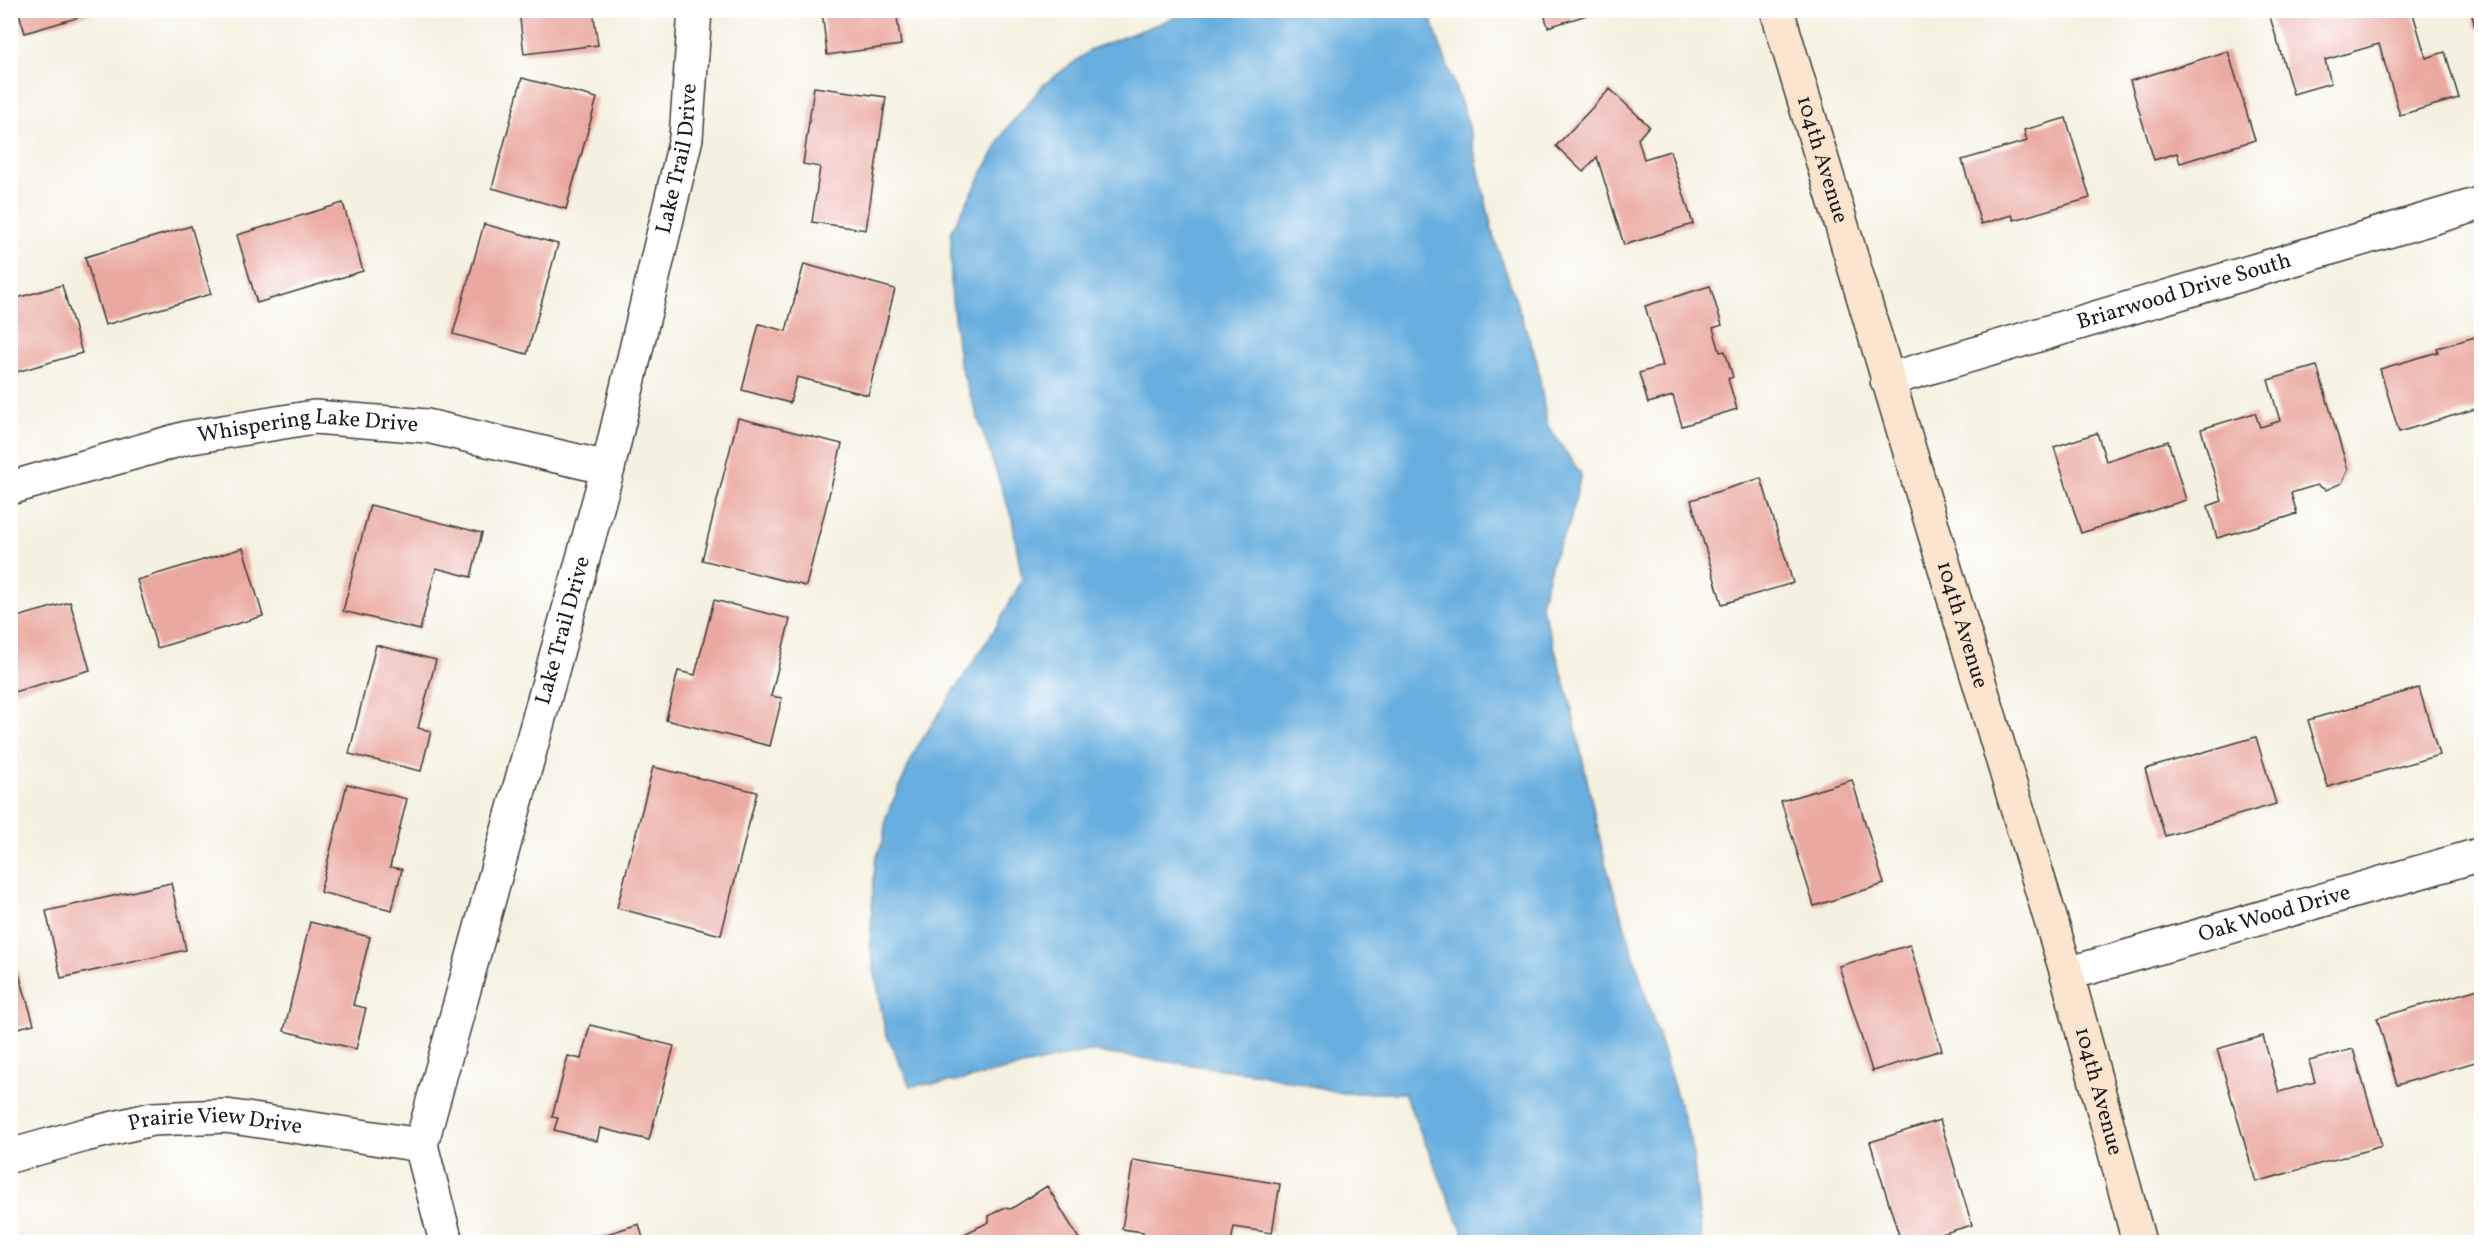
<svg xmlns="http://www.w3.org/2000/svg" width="2492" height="1253" viewBox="0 0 2492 1253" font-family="Vollkorn,serif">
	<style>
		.water { fill: #67aede; stroke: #42657d; stroke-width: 1.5 }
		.building { fill: #eaa9a0 }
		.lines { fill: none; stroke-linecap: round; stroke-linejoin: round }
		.street-casing { stroke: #3d3c39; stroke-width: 36 }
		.secondary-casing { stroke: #3d3c39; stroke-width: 36 }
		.street { stroke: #fff; stroke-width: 33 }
		.secondary { stroke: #fbe5cf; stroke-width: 33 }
		.labels { text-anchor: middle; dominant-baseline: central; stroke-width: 4.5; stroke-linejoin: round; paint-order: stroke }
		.street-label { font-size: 22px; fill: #1c1c1c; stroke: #fff }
	</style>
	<rect width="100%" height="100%" fill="#fff"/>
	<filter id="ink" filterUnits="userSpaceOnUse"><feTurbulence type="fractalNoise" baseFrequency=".0167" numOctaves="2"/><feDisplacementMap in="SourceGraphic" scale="12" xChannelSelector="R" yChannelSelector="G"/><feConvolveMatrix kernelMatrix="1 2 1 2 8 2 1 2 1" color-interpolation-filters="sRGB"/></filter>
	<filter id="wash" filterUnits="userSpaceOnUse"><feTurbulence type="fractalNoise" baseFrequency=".008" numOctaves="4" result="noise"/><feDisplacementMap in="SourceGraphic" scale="24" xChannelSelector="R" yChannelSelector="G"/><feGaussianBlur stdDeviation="1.35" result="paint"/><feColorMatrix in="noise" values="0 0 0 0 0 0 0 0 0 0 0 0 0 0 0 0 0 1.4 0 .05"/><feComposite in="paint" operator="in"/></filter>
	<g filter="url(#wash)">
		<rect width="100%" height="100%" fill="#f5f1e0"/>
		<path class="water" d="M1192 11H1428L1468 123 1494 238 1537 361 1547 425 1581 474 1570 522 1553 558 1541 604 1569 697 1605 862 1692 1146 1702 1242H1467L1404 1093H1342L1260 1074 1087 1051 959 1081 910 1086 885 1031 870 944 875 861 883 841 886 817 917 747 995 629 1022 580 1012 518 959 362 951 289V232L1005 131 1043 85 1092 49Z"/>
		<g id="blocks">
			<path class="building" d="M18 10H99L100 11 25 33Z
				M519 10H593L598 45 524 54Z
				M822 10H896L901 45 827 55Z
				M1543 10H1600V11L1548 27Z
				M2268 10H2412L2426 58 2445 52 2459 98 2400 115 2379 44 2325 60 2331 83 2293 94Z
				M2471 10H2482V26L2475 28Z
				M2228 51 2255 140 2180 163 2177 153 2154 160 2130 81Z
				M522 78 597 98 566 209 492 188Z
				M814 87 886 97 866 230 812 222 820 167 803 164Z
				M1610 89 1649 126 1638 139 1644 159 1670 151 1693 224 1624 245 1597 157 1583 172 1556 146Z
				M2066 118 2090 198 2014 220 2012 215 1981 224 1962 160 2027 141 2024 130Z
				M343 203 363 271 257 303 237 235Z
				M484 224 558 244 527 354 453 334Z
				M191 226 211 294 105 325 85 257Z
				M804 264 895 289 868 395 797 377 790 403 742 390 759 324 786 331Z
				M62 285 82 353 10 374V300Z
				M1710 286 1722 325 1713 328 1720 352 1725 351 1733 377 1728 379 1737 409 1682 426 1673 396 1648 403 1639 373 1663 366 1645 306Z
				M2482 335V407L2399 432 2380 369 2438 352 2437 348Z
				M2317 366 2348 470 2342 483 2326 490 2317 485 2291 493 2297 514 2217 538 2208 506 2222 501 2201 429 2255 413 2260 427 2280 421 2268 380Z
				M738 418 842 444 806 586 702 560Z
				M2097 433 2106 461 2168 441 2186 500 2081 533 2054 447Z
				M1761 478 1793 583 1722 604 1691 500Z
				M370 505 482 533 471 577 436 568 420 630 343 611Z
				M243 548 263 616 157 648 137 580Z
				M714 600 790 619 771 696 782 698 770 746 666 720 678 671 695 675Z
				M70 602 90 670 10 693V619Z
				M376 645 436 660 418 728 431 731 421 771 349 754Z
				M2419 688 2439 755 2328 787 2308 720Z
				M2256 737 2276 804 2165 836 2145 769Z
				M653 767 757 792 721 935 617 908Z
				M1852 780 1884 884 1814 906 1781 801Z
				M347 784 407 799 390 867 402 869 392 910 320 892Z
				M171 883 186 950 61 978 46 911Z
				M310 922 370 937 353 1005 366 1008 356 1049 284 1031Z
				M10 944 34 1024 10 1030Z
				M1910 945 1942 1050 1872 1071 1839 966Z
				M2482 988V1060L2397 1085 2377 1018Z
				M590 1025 674 1046 649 1140 600 1128 597 1141 554 1130 558 1118 552 1117 568 1056 581 1059Z
				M2263 1036 2279 1092 2315 1082 2309 1061 2353 1049 2382 1146 2256 1182 2217 1049Z
				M1940 1120 1972 1225 1914 1242H1901L1870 1142Z
				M1133 1160 1280 1184 1272 1233 1234 1227 1231 1242H1141L1143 1232 1122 1229Z
				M1047 1186 1081 1242H971L966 1233 989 1222V1216L1003 1208 1011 1209Z
				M639 1224 644 1242H581Z"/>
		</g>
	</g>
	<g filter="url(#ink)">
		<use href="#blocks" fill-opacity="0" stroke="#3d3c39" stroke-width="1.5"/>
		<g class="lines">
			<defs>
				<g id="street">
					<path id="s1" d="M1887 380 2482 203"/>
					<path id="s2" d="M10 488 186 438 314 417 427 426 608 468"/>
					<path id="s3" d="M2067 974 2482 854"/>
					<path id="s4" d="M10 1156 85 1135 152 1119 226 1116 421 1145"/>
					<path id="s5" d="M446 1242 421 1145 608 468 686 138 695 10"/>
				</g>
				<g id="secondary">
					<path id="s6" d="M1777 10 2067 974 2139 1242"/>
				</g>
			</defs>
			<use href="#street" class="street-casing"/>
			<use href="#secondary" class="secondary-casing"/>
			<use href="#street" class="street"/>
			<use href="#secondary" class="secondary"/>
		</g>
	</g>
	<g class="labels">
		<g class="street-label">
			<text stroke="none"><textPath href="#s5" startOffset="1120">Lake Trail Drive</textPath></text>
			<text stroke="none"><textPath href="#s6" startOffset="156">104th Avenue</textPath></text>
			<text stroke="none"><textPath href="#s1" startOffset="310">Briarwood Drive South</textPath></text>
			<text stroke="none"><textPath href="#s2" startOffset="306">Whispering Lake Drive</textPath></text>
			<text stroke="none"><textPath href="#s6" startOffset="642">104th Avenue</textPath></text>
			<text stroke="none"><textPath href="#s5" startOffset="634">Lake Trail Drive</textPath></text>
			<text stroke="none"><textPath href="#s3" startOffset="216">Oak Wood Drive</textPath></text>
			<text stroke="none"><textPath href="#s6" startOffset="1128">104th Avenue</textPath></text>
			<text stroke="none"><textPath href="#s4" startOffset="210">Prairie View Drive</textPath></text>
		</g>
	</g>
	<rect width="2492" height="1253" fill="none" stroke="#fff" stroke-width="36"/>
</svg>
